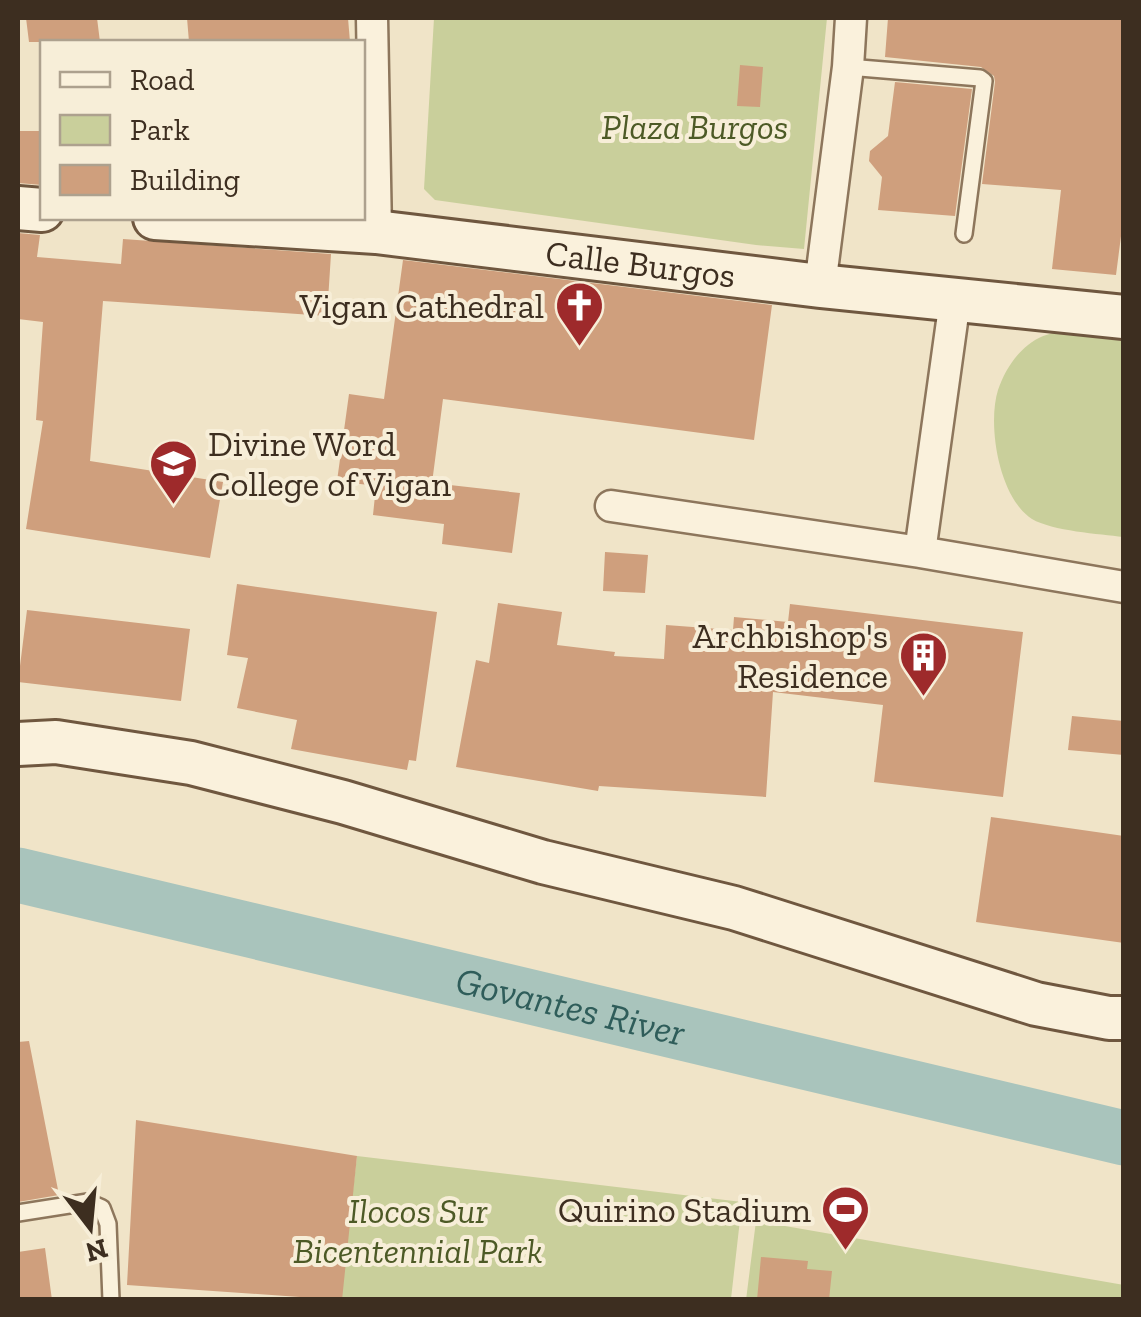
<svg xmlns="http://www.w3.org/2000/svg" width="1141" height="1317" viewBox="0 0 1141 1317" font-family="'Zilla Slab',serif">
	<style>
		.green { fill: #c9cf9b }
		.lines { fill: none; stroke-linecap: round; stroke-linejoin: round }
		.river { stroke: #a9c4bc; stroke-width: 55 }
		.building { fill: #cf9f7d }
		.lane-casing { stroke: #8d765c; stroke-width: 20 }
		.street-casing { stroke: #8d765c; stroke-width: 35 }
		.secondary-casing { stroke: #6f573f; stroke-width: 48 }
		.lane { stroke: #faf1dc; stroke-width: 15 }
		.street { stroke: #faf1dc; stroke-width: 30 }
		.secondary { stroke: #faf1dc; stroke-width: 42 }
		.labels { text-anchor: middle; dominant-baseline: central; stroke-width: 8; stroke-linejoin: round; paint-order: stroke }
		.park-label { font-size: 35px; font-style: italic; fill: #4d5a26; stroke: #f7eed8 }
		.street-label { font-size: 35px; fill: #3d2e20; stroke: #f7eed8 }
		.poi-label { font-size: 35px; fill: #3d2e20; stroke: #f7eed8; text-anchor: end }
		.water-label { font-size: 38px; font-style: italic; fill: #2f5d5a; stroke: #f7eed8 }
	</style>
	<rect width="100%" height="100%" fill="#f0e4c8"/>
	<path class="green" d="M434 18H827L804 249 756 245 435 200 424 189Z
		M1094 330 1123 334V537C1100 534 1052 531 1032 519 999 498 987 425 998 390 1004 373 1013 357 1028 345 1048 329 1069 331 1094 330Z
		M357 1156 742 1202 731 1299 340 1300Z
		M756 1221 1124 1285 1123 1300H746Z"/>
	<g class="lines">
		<path class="river" id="s1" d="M18 875 1124 1138"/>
	</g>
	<path class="building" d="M26 18H97L100 42H29Z
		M187 18H348L350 42H189Z
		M888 18H1124V213L1116 275 1052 269 1061 190 982 184 995 82 994 76 981 67 885 57Z
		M740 65 763 67 760 107 737 106Z
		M895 82 972 89 955 216 878 210 882 177 869 161 870 151 888 136Z
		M18 131H42V185L18 183Z
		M18 233 40 235 37 257 121 264 123 239 331 254 327 316 103 301 90 461 223 482 210 558 26 529 43 421 36 420 43 322 18 319Z
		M403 260 772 305 754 440 443 399 432 483 520 493 512 553 442 544 444 524 373 515 376 486 337 481 349 394 384 399Z
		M605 552 648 555 645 593 603 591Z
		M237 584 437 612 416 761 409 760 407 770 291 749 297 720 237 708 248 658 227 655Z
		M498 603 562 612 557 645 615 652 614 656 664 659 666 625 733 630 734 617 788 622 790 604 1023 632 1003 797 874 782 883 705 773 692 766 797 599 786 598 791 456 767 476 660 489 663Z
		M27 610 190 629 181 701 18 682Z
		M1072 716 1124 721V755L1068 750Z
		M991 817 1124 836V943L976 922Z
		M29 1041 59 1195 18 1202V1042Z
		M136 1120 357 1156 342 1300 127 1285Z
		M45 1248 52 1300H18V1252Z
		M761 1257 808 1261 807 1269 832 1271 829 1300H757Z"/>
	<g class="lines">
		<defs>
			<path id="lane" d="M848 67 980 78 984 81 964 234
				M18 1213 88 1202 102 1208 108 1224 111 1300"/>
			<path id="street" d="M372 18 376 232
				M820 286 848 67 851 18
				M611 506 920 552 1124 587
				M920 552 955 300"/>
			<g id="secondary">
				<path d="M18 208 42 210"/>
				<path id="s2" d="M155 218 376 232 820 286 1124 317"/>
				<path d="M18 744 56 742 191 763 343 802 543 862 734 908 1036 1004 1109 1018H1124"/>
			</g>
		</defs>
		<use href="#lane" class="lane-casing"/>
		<use href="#street" class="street-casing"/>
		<use href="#secondary" class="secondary-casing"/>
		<use href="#lane" class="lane"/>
		<use href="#street" class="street"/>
		<use href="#secondary" class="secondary"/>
	</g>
	<defs>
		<symbol id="church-pin" viewBox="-11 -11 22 30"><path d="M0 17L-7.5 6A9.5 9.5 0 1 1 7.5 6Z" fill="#9e2a2b" stroke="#f7eed8"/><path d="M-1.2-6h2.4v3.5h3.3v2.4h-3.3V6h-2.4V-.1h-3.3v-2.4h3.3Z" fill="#fff"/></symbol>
		<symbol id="university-pin" viewBox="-11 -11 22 30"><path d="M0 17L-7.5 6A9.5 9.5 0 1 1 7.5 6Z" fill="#9e2a2b" stroke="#f7eed8"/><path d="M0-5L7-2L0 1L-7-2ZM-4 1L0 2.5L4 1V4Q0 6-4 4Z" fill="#fff"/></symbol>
		<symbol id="building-pin" viewBox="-11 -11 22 30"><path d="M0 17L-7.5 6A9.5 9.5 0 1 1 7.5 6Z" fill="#9e2a2b" stroke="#f7eed8"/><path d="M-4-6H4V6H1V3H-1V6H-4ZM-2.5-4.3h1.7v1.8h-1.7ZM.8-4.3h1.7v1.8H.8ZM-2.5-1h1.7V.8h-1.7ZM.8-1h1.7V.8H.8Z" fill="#fff"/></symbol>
		<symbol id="stadium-pin" viewBox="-11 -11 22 30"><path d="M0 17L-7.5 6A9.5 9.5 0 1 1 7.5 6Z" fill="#9e2a2b" stroke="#f7eed8"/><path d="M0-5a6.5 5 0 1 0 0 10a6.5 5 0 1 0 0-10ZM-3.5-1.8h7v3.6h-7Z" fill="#fff"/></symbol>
	</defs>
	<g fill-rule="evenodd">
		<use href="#church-pin" x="552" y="278" width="55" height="75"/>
		<use href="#university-pin" x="146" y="436" width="55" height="75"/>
		<use href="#building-pin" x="896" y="628" width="55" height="75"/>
		<use href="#stadium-pin" x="818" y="1182" width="55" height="75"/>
	</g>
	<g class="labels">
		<g class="park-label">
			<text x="695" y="127">Plaza Burgos</text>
			<text x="418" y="1211">Ilocos Sur<tspan x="418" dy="40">Bicentennial Park</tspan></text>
		</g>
		<g class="street-label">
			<text stroke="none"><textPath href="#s2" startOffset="488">Calle Burgos</textPath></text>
		</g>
		<g class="poi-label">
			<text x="544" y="306">Vigan Cathedral</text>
			<text x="208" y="444" text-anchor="start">Divine Word<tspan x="208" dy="40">College of Vigan</tspan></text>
			<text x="888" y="636">Archbishop's<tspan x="888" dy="40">Residence</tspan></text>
			<text x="811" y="1210">Quirino Stadium</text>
		</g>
		<g class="water-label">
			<text stroke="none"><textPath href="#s1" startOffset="568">Govantes River</textPath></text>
		</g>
	</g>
	<rect width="1141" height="1317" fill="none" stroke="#3d2e20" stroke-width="40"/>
	<rect x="40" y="40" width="325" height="180" fill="#f7eed8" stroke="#ada18e" stroke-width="2.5"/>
	<rect x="60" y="72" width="50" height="15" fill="#faf1dc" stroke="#ada18e" stroke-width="2.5"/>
	<text x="130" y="90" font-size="30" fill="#3d2e20">Road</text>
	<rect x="60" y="115" width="50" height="30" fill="#c9cf9b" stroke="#ada18e" stroke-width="2.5"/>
	<text x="130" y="140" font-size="30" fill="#3d2e20">Park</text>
	<rect x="60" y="165" width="50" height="30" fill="#cf9f7d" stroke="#ada18e" stroke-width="2.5"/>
	<text x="130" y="190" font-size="30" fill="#3d2e20">Building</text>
	<g transform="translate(90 1227) rotate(164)" stroke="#f7eed8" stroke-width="8" paint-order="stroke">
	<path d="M0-8L18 38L0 25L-18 38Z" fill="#3d2e20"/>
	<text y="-15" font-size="28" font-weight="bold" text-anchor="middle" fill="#3d2e20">N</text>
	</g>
</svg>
